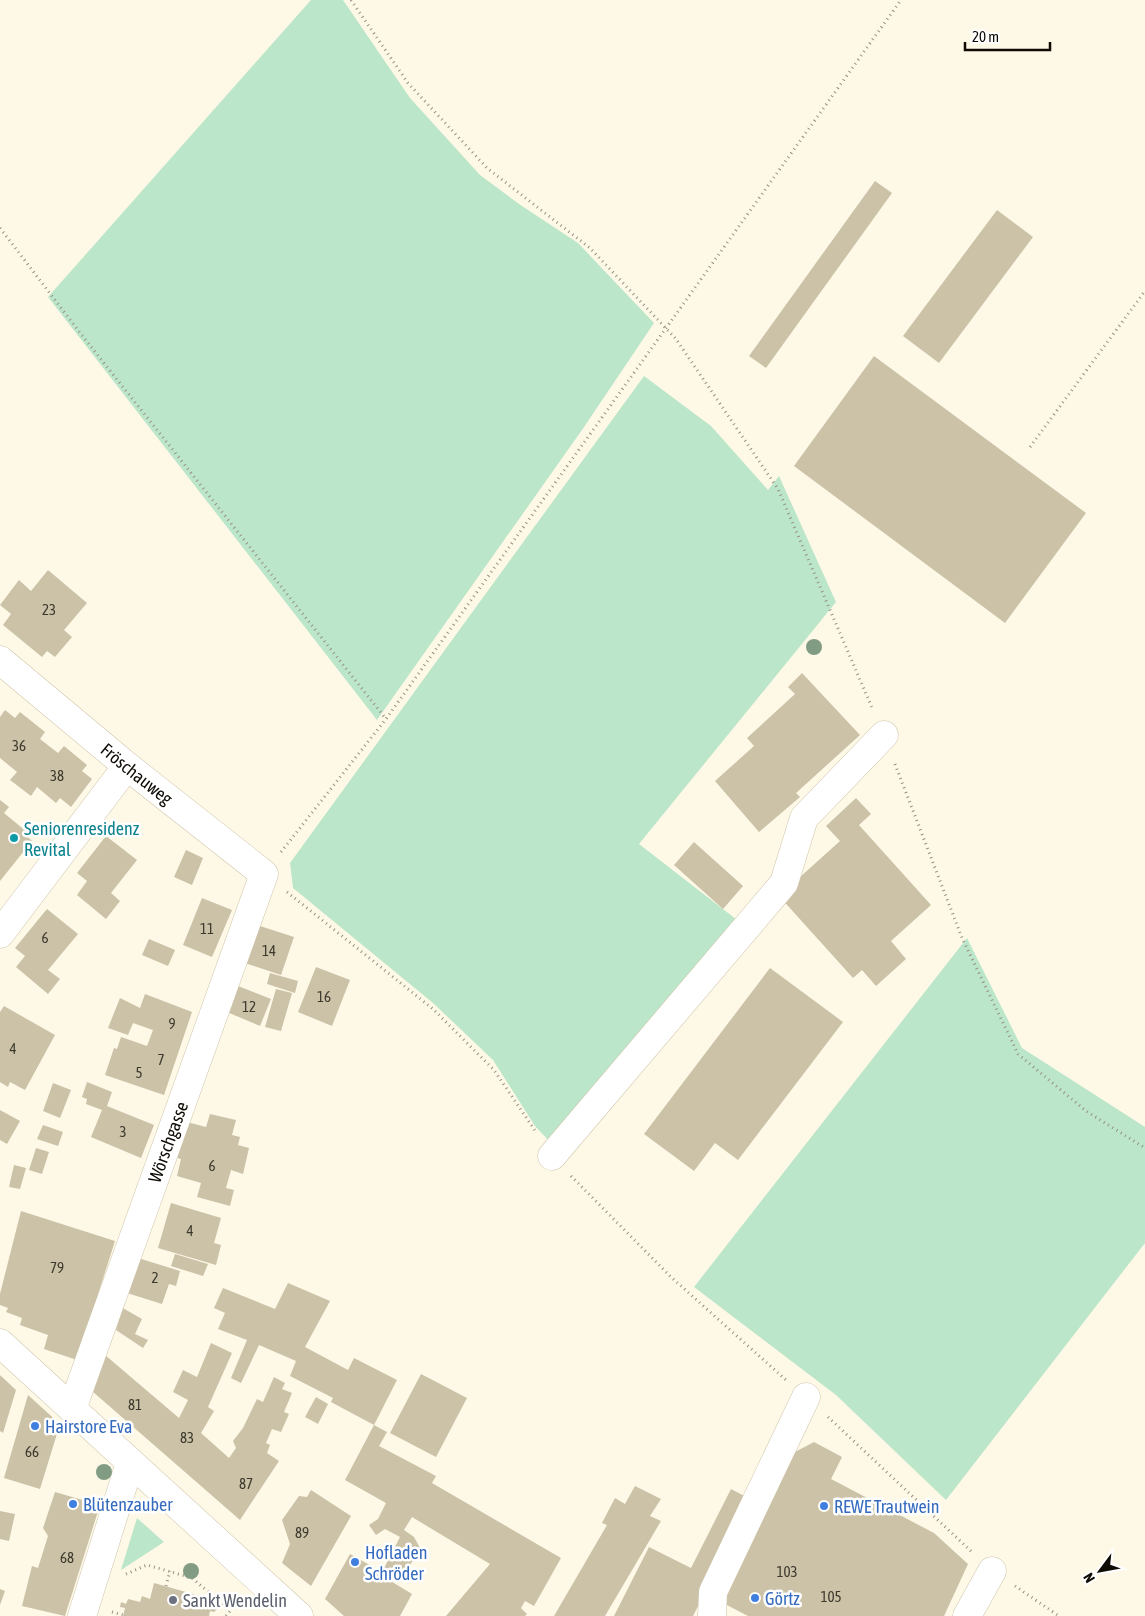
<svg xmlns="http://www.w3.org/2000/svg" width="1145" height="1616" viewBox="0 0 1145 1616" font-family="'Asap Condensed',sans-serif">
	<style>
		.green { fill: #bce6c9 }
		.building { fill: #cbc2a7 }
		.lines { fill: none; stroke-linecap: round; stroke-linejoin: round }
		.minor-casing { stroke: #cfc6aa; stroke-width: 29 }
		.path { stroke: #969185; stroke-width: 3; stroke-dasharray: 1 4; stroke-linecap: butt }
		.minor { stroke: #fff; stroke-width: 28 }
		.tree { fill: #819c83 }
		.culture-dot { fill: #0f9aa8; stroke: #fff; stroke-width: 2 }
		.shop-dot { fill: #3f7fe0; stroke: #fff; stroke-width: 2 }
		.worship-dot { fill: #6b7280; stroke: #fff; stroke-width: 2 }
		.labels { text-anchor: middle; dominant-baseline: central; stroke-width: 5; stroke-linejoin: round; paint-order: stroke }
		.number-label { font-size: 15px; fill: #3d392d }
		.street-label { font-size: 18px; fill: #0e0b04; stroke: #fff }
		.culture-label { font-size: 18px; fill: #0d838f; stroke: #fff; text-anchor: start }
		.shop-label { font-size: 18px; fill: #366cbe; stroke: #fff; text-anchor: start }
		.worship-label { font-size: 18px; fill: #5b616d; stroke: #fff; text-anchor: start }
	</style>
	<rect width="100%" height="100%" fill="#fef8e7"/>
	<path class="green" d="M311 0H343L410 98 480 175 519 204 578 243 654 323 582 430 377 720 48 297Z
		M644 376 711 426 768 490 779 476 836 602 639 844 750 930 564 1157 535 1126 493 1060 433 1003 293 888 290 863Z
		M967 938 1022 1048 1145 1127V1243L946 1500 836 1395 694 1287Z
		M137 1518 164 1542 121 1570Z"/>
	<path class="building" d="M875 181 892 193 766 368 749 356Z
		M997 210 1033 237 939 363 903 336Z
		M874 356 1086 513 1005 623 794 466Z
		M48 570 87 603 64 630 72 637 55 657 47 651 42 657 3 625 11 614 0 605 19 580 31 591Z
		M802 673 860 735 796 793 800 797 759 832 715 781 754 746 747 738 795 694 788 687Z
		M5 710 15 718 20 712 45 732 40 739 58 753 64 746 87 765 82 771 92 779 71 807 60 798 56 803 37 787 31 796 10 780 17 772 0 758V717Z
		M856 798 871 814 859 825 931 905 891 941 906 959 876 986 862 970 853 978 779 896 840 841 826 826Z
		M0 800 9 807 4 813 27 832 25 834 32 841 0 881Z
		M106 836 137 860 111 893 120 901 106 919 77 895 87 881 77 873Z
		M694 842 743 886 723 909 674 865Z
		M186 850 203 858 192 885 174 877Z
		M202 898 232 910 212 957 183 945Z
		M47 909 78 934 48 970 60 979 48 994 16 967 25 956 15 948Z
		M257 925 294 937 281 975 245 963Z
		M149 939 175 950 168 966 142 955Z
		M316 967 350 980 332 1026 298 1012Z
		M770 968 843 1022 738 1160 715 1143 694 1171 644 1134Z
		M270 973 298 981 295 993 267 984Z
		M238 986 271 999 260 1026 227 1012Z
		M276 989 292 993 281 1031 265 1027Z
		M145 994 192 1012 164 1095 105 1075 114 1048 117 1049 121 1037 147 1046 153 1030 133 1023 128 1035 108 1028 120 998 140 1008Z
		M4 1006 55 1035 25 1090 10 1082 8 1087 0 1082V1012Z
		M87 1082 112 1092 107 1106 154 1125 141 1158 91 1137 102 1110 86 1104 87 1099 82 1097Z
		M53 1083 71 1090 60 1118 43 1111Z
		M0 1110 20 1121 7 1144 0 1140Z
		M210 1114 236 1120 232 1135 240 1137 238 1145 249 1148 243 1174 231 1170 226 1188 234 1190 230 1206 197 1197 201 1183 177 1176 181 1159 173 1157 183 1121 206 1127Z
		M43 1125 63 1132 58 1146 37 1139Z
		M36 1148 49 1152 42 1174 29 1170Z
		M14 1165 26 1168 20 1189 9 1187Z
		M171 1203 221 1218 214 1243 221 1245 216 1265 158 1248Z
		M21 1211 115 1241 77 1360 44 1349 48 1335 20 1325 22 1318 6 1312 8 1308 0 1305V1294Z
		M175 1254 208 1264 203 1276 171 1266Z
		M138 1258 180 1271 176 1286 169 1284 162 1304 127 1293Z
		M288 1283 330 1301 305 1347 348 1370 354 1358 397 1380 374 1425 331 1402 333 1398 290 1376 296 1361 259 1345 241 1383 231 1378 247 1340 218 1329 225 1313 214 1308 223 1288 275 1309Z
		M121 1307 142 1319 135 1334 148 1340 143 1348 116 1330Z
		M211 1343 232 1353 208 1407 214 1411 201 1433 229 1458 236 1448 233 1441 243 1428 257 1399 263 1402 274 1377 285 1383 282 1389 292 1393 284 1412 289 1414 281 1432 272 1429 266 1443 270 1445 267 1453 279 1461 240 1520 92 1391 105 1355 179 1418 188 1400 173 1392 183 1370 197 1377Z
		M421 1374 467 1398 436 1457 390 1433Z
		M0 1375 16 1390 3 1433 0 1431Z
		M28 1395 60 1424 40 1489 4 1478Z
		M316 1397 328 1404 318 1424 305 1417Z
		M374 1425 387 1432 379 1446 436 1476 432 1483 561 1558 534 1606 525 1601 521 1608 527 1614 525 1616H446L490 1564 412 1517 404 1530 414 1537 420 1548 403 1577 395 1572 389 1580 412 1594 400 1616H344L325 1599 350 1554 382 1572 400 1537 385 1529 376 1535 369 1525 378 1519 386 1503 345 1480Z
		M814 1442 842 1457 831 1479 934 1533 968 1564 944 1616H748L723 1603 733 1583 727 1580 795 1452Z
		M635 1486 661 1499 650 1516 661 1521 605 1616H554L607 1525 602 1523 615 1498 625 1504Z
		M731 1489 752 1500 693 1616H614L649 1547 691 1568Z
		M311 1490 351 1516 311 1586 282 1563 290 1544 282 1520 299 1496 307 1497Z
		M55 1492 100 1505 65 1616 22 1606 32 1566 38 1568 48 1536 43 1528Z
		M0 1511 15 1514 9 1541 0 1539Z
		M154 1583 207 1598 205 1604 217 1609 214 1612 210 1611 209 1616H123L125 1608 120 1607 121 1602 126 1604 128 1599 140 1602 142 1596 150 1599Z
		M0 1589 5 1591 0 1605Z"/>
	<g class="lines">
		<defs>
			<g id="minor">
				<path id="s1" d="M0 660 127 766 264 874 72 1409"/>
				<path d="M0 934 127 766"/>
				<path d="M552 1156 784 883 804 818 884 735"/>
				<path d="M0 1343 299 1616"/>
				<path d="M82 1616 130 1463"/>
				<path d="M712 1616 713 1592 806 1397"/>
				<path d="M967 1616 992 1571"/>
			</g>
		</defs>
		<use href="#minor" class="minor-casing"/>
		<path class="path" d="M351 0 408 83 487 168 590 248 676 339 778 489 873 710
			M0 228 81 334 386 719
			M1030 447 1145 291
			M895 764 962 938 1018 1054 1086 1111 1145 1148
			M281 852 386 719 901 0
			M287 892 433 1009 494 1070 536 1132
			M571 1176 671 1277 786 1380
			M828 1417 973 1553
			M126 1574 147 1565 192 1578 230 1610
			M166 1586 170 1571
			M1015 1586 1059 1616
			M112 1612 123 1615
			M226 1616 240 1599"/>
		<use href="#minor" class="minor"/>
	</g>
	<g class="tree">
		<circle cx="814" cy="647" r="8"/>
		<circle cx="104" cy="1472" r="8"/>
		<circle cx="191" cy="1571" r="8"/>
	</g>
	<circle class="culture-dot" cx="14" cy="838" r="5"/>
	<g class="shop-dot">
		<circle cx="35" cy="1426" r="5"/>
		<circle cx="73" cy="1504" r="5"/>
		<circle cx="824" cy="1506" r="5"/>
		<circle cx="355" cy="1562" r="5"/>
		<circle cx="755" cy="1598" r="5"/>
	</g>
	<circle class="worship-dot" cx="173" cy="1600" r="5"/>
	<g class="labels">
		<g class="number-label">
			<text x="49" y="609">23</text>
			<text x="19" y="745">36</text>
			<text x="57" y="775">38</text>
			<text x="207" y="928">11</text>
			<text x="45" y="937">6</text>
			<text x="269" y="950">14</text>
			<text x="324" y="996">16</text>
			<text x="249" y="1006">12</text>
			<text x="172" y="1023">9</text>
			<text x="13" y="1048">4</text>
			<text x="161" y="1059">7</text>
			<text x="139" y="1072">5</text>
			<text x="123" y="1131">3</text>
			<text x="212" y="1165">6</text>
			<text x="190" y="1230">4</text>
			<text x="57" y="1267">79</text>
			<text x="155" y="1277">2</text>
			<text x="135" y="1404">81</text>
			<text x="187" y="1437">83</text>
			<text x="32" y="1451">66</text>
			<text x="246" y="1483">87</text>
			<text x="302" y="1532">89</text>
			<text x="67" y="1557">68</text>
			<text x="787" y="1571">103</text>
			<text x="831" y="1596">105</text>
		</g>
		<g class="street-label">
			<text stroke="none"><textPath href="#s1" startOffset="178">Fröschauweg</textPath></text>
			<text transform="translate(168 1142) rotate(-70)">Wörschgasse</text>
		</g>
		<g class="culture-label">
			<text x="24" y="828">Seniorenresidenz<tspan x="24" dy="21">Revital</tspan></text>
		</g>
		<g class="shop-label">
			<text x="45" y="1426">Hairstore Eva</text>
			<text x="83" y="1504">Blütenzauber</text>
			<text x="834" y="1506">REWE Trautwein</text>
			<text x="365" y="1552">Hofladen<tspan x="365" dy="21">Schröder</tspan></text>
			<text x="765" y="1598">Görtz</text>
		</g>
		<g class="worship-label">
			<text x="183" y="1600">Sankt Wendelin</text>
		</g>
	</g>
	<g transform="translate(1100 1571) rotate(238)" stroke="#ffffff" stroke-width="4" paint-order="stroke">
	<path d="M0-4L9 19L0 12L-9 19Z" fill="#0e0b04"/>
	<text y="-8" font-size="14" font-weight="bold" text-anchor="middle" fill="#0e0b04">N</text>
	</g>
	<path d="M965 42v8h85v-8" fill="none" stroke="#0e0b04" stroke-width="2.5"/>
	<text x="972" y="42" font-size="15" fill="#0e0b04" stroke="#ffffff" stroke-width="4" paint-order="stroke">20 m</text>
</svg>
